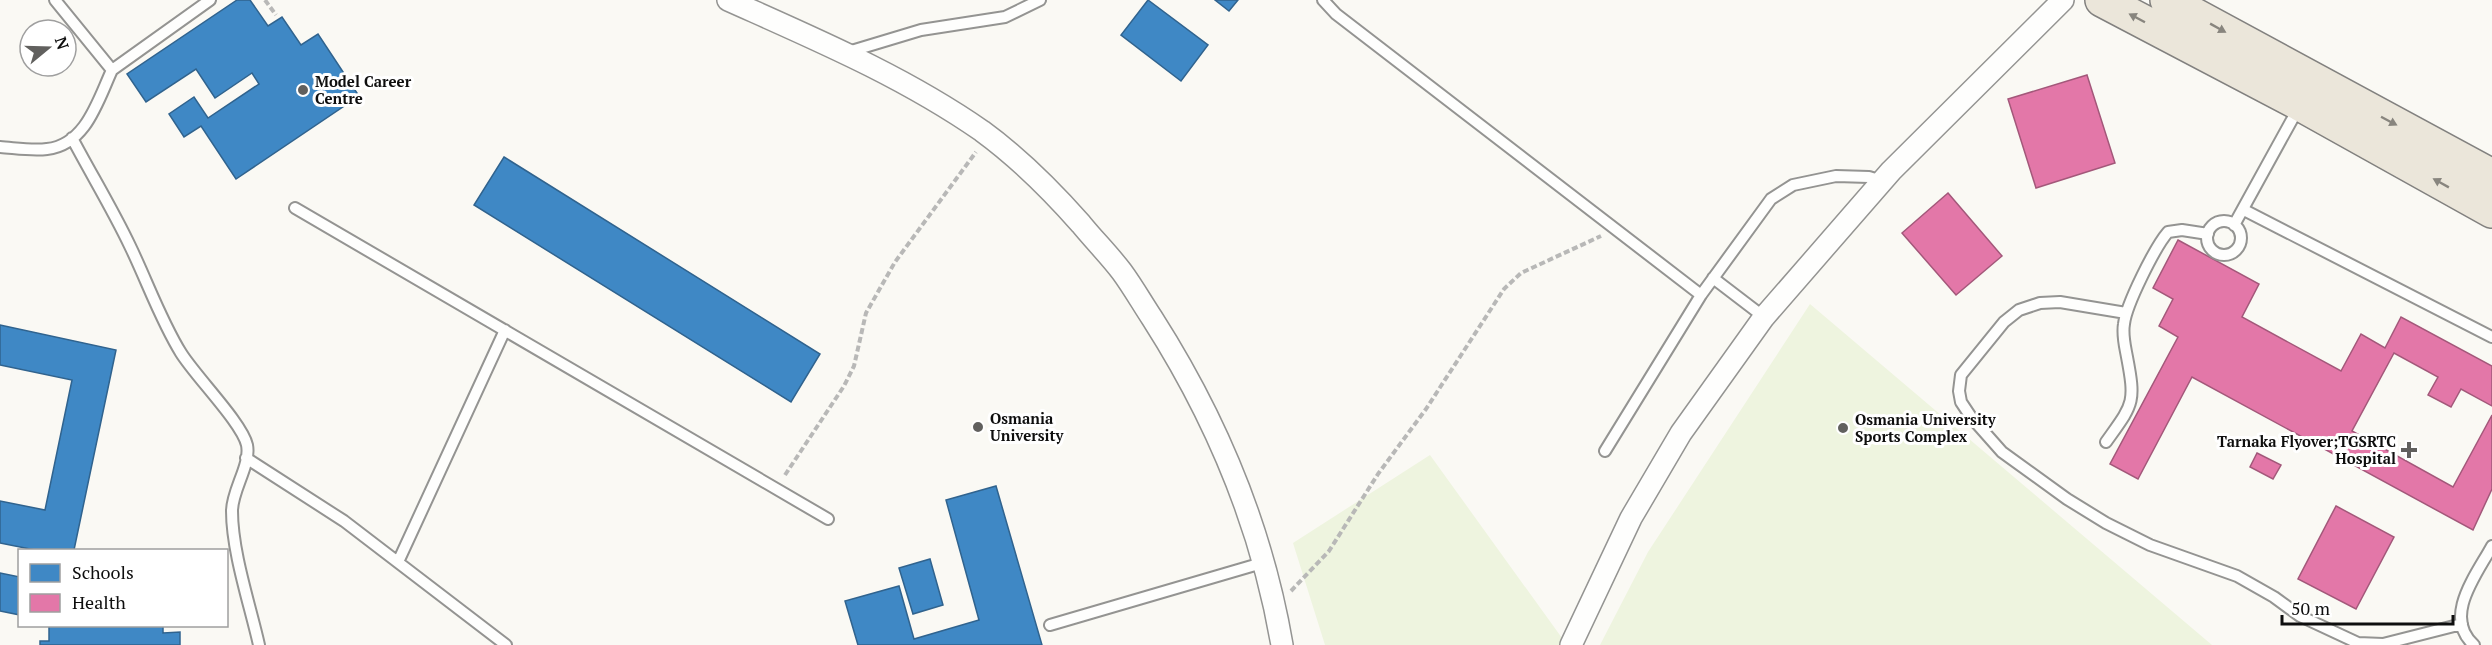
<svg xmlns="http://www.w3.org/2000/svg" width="2492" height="645" viewBox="0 0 2492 645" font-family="'PT Serif',serif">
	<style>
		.pitch { fill: #eef4df }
		.schools { fill: #3f88c5; stroke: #30638e; stroke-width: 1.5 }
		.health { fill: #e377a8; stroke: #a3587a; stroke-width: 1.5 }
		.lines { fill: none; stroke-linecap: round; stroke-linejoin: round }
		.lane-casing { stroke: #949492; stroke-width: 14 }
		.street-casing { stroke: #949492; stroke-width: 24 }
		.primary-casing { stroke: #82817f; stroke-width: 36 }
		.path { stroke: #b8b8b7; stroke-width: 4; stroke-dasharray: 6 3; stroke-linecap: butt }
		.lane { stroke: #fefefd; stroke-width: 10 }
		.street { stroke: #fefefd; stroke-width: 21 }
		.primary { stroke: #ebe6da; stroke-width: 33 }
		.oneway { fill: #88857e }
		.poi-dot { fill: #61605e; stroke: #fff; stroke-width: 2 }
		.labels { text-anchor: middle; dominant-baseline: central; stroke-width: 6; stroke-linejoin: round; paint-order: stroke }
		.poi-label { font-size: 15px; font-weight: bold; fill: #0e0e0e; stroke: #fff; text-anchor: start }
	</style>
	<rect width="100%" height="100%" fill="#faf9f4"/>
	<path class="pitch" d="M1810 304 2212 645H1600L1648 552Z
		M1430 455 1567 645H1325L1293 543Z"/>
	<path class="schools" d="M237 0H250L268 26 282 17 301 45 318 34 359 96 236 179 201 126 184 137 169 114 194 97 208 118 259 84 252 73 215 98 196 69 146 102 127 74Z
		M1148 0 1208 45 1181 81 1121 35Z
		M1215 0H1238L1229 11Z
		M504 157 820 354 791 402 474 205Z
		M0 325 116 350 74 550H35L0 543V501L45 510 72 380 0 365Z
		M996 486 1042 645H858L845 601 899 586 914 639 979 620 946 500Z
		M930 559 943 605 913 614 899 568Z
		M0 573 20 577V615L0 611Z
		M49 626H163V633L180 632V645H40V641H49Z"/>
	<path class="health" d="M2087 75 2115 163 2036 188 2008 99Z
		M1948 193 2002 256 1956 295 1902 233Z
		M2178 240 2259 284 2242 317 2341 371 2361 334 2385 348 2401 317 2492 366V406L2461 389 2451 407 2428 395 2438 377 2394 353 2352 431 2453 487 2492 415V489L2473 530 2192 377 2138 479 2110 464 2178 337 2159 326 2173 299 2153 288Z
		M2257 453 2281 465 2273 479 2250 467Z
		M2336 506 2394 537 2356 609 2298 579Z"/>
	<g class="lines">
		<defs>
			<path id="lane" d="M55 0 112 70 210 0
				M1323 0 1336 14 1701 295 1771 199 1793 185 1836 176 1869 177 1882 181
				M848 52 921 30 1005 17 1040 0
				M72 138C91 174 113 210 130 246 147 281 161 321 181 353 196 377 242 423 247 445 251 465 232 490 232 511 232 552 250 605 259 645
				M0 147C15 148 32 151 47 149 86 145 98 100 112 70
				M295 208 828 519
				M2244 210 2492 337
				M2207 238a17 17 0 1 1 34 0a17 17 0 1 1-34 0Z
				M2234 225 2299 107
				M1713 278 1764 317
				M2126 313 2060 302 2040 303 2019 310 2004 322 1961 375 1959 391 1961 402 1971 417 2002 452 2067 499 2106 523 2150 545 2237 576 2274 597 2300 616 2358 643 2383 644 2462 624
				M2106 442C2133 404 2136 404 2127 357 2125 346 2122 335 2124 324 2126 305 2155 247 2168 232L2182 230 2208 234
				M1605 451 1701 295
				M246 458 344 521 506 645
				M398 562 505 330
				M1050 625 1262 563
				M2474 645C2442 617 2477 574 2492 546"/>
			<path id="street" d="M728 0C815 39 903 76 982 131 1019 158 1051 190 1081 224 1094 240 1110 256 1122 272 1133 287 1142 303 1152 318 1216 418 1262 528 1282 645
				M1571 645 1631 518 1681 433 1764 317 1891 171 2063 0"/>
			<path id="primary" d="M2102 0 2300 104 2492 211
				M2167 0 2492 176"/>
		</defs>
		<use href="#lane" class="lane-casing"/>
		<use href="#street" class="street-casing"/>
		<use href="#primary" class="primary-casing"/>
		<path class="path" d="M265 0 276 15
			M785 475 844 386 854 366 866 313 895 262 976 152
			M1291 591 1329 551 1378 474 1426 409 1504 289 1521 273 1601 236"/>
		<use href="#lane" class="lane"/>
		<use href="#street" class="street"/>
		<use href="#primary" class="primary"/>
	</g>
	<defs><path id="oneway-solid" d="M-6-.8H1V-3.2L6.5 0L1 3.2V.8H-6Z" transform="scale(1.5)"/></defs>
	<g class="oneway">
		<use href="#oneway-solid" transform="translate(2137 18) rotate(-152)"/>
		<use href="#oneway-solid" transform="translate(2218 28) rotate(29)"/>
		<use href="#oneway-solid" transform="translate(2389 121) rotate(28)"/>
		<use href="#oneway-solid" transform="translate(2441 183) rotate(-151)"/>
	</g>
	<g class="poi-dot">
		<circle cx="303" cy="90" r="6"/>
		<circle cx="978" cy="427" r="6"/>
		<circle cx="1843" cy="428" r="6"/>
		<path d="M2406 441h6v6h6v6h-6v6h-6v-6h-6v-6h6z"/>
	</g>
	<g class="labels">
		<g class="poi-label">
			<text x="315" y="81">Model Career<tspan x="315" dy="17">Centre</tspan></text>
			<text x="990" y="418">Osmania<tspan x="990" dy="17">University</tspan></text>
			<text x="1855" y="419">Osmania University<tspan x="1855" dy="17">Sports Complex</tspan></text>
			<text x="2396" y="441" text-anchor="end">Tarnaka Flyover;TGSRTC<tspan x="2396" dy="17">Hospital</tspan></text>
		</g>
	</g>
	<rect x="18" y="549" width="210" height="78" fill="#ffffff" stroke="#9f9f9f" stroke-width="1.5"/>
	<rect x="30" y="564" width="30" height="18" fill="#3f88c5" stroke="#9f9f9f" stroke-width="1.5"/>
	<text x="72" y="579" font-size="18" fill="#0e0e0e">Schools</text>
	<rect x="30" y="594" width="30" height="18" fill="#e377a8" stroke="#9f9f9f" stroke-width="1.5"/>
	<text x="72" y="609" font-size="18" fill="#0e0e0e">Health</text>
	<g transform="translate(48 48) rotate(71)"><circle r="28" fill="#ffffff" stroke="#9f9f9f" stroke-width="1.5"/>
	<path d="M0-4.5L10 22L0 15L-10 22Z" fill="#61605e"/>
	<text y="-9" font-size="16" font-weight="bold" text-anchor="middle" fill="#0e0e0e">N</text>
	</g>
	<path d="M2282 615v9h171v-9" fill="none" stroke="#0e0e0e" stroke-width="3"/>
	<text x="2291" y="615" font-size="18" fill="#0e0e0e" stroke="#ffffff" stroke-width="4.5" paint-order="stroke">50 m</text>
</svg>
